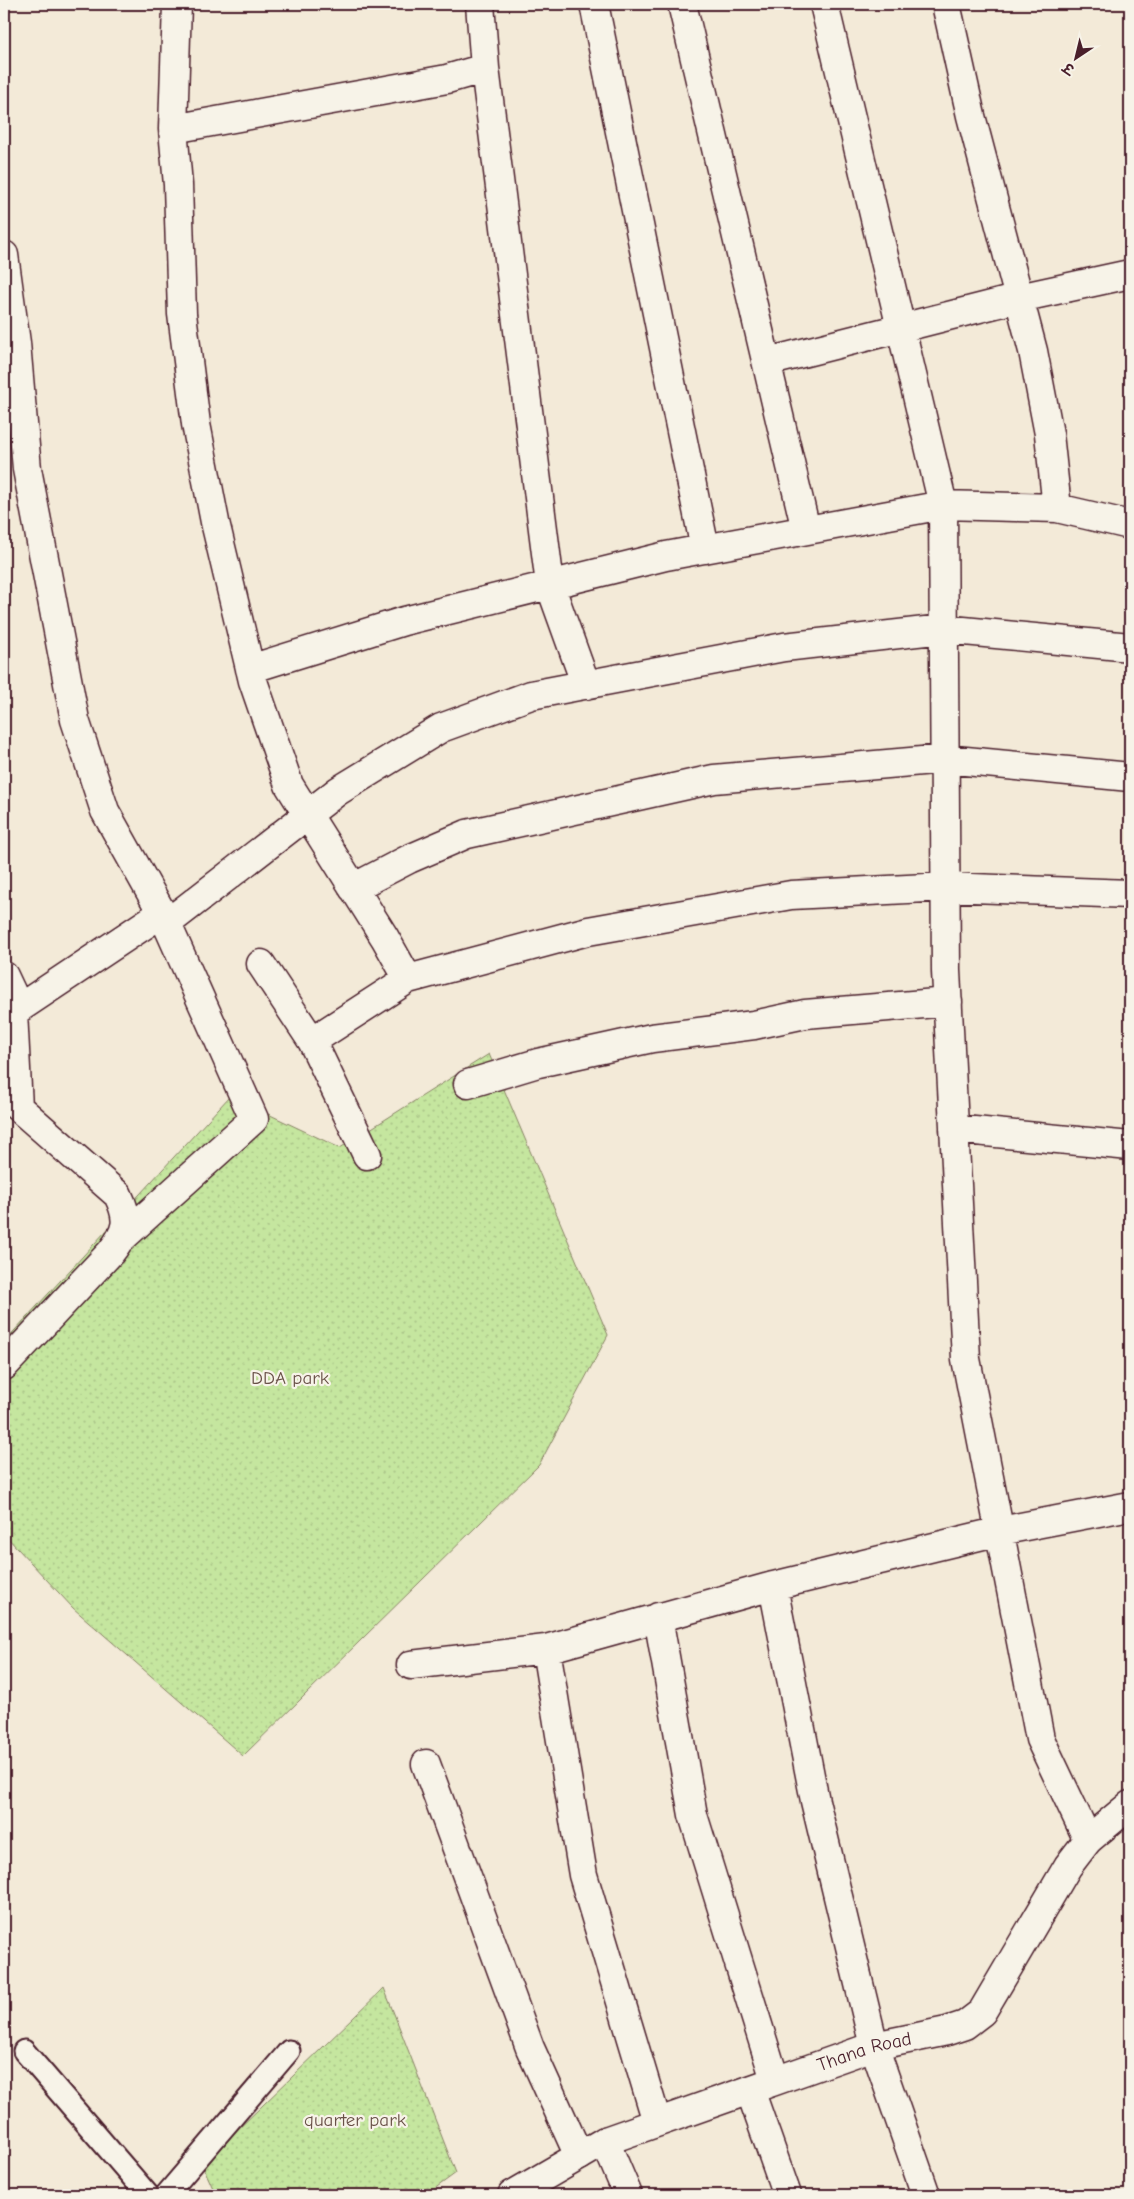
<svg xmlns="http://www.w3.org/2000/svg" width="1134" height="2199" viewBox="0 0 1134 2199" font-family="'Comic Neue','Playpen Sans Deva',sans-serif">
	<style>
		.park { fill: url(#park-dots); stroke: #888265 }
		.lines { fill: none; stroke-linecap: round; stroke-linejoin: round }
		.service-casing { stroke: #4a1f2b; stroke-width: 25 }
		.minor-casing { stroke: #4a1f2b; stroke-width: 31 }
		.tertiary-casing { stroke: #4a1f2b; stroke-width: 31 }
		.service { stroke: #f7f3e8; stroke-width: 21 }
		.minor { stroke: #f7f3e8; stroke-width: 28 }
		.tertiary { stroke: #f7f3e8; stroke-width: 28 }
		.labels { text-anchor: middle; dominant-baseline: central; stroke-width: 4.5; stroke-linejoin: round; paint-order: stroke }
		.park-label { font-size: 19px; fill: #695148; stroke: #f7f3e8 }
		.street-label { font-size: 19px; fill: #4a1f2b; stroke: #f7f3e8 }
	</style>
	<defs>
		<pattern id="park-dots" width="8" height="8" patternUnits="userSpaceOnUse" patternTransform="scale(1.25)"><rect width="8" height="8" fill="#c5e69f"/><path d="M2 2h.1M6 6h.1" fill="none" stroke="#abc589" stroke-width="1.8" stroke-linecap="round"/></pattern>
	</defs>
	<rect width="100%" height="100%" fill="#f3ead8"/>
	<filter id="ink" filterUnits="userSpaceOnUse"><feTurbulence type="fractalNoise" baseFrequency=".02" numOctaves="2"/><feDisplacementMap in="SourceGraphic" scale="10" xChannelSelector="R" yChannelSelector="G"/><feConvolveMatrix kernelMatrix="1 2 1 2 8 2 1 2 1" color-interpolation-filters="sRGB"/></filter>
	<g filter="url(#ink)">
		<path class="park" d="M489 1054 608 1335 539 1465 243 1756 73 1608 4 1534V1342L230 1096 340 1148Z
			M384 1988 456 2173 426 2195H216L202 2164Z"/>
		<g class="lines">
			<defs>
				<path id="service" d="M24 2051 148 2195
					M166 2195 289 2051"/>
				<path id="minor" d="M177 4 173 129 178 185 182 314 196 424 215 522 253 681 289 785 385 938 408 979 312 1041
					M480 4 485 68 550 585 586 685
					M594 4 705 549
					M682 4 806 530
					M824 4 943 505 946 971 966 1359 1040 1739 1088 1840
					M946 4 971 116 1033 351 1049 434 1057 508
					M173 129 447 79 485 68
					M4 255 16 343 27 469 75 720 105 811 162 913 254 1119 122 1238
					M767 362 1019 298 1130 274
					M250 669 404 621 666 556 943 505 1057 508 1130 525
					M353 888 409 859 467 834 714 779 945 759 1130 777
					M166 924 338 791 441 728 531 695 784 647 943 629 1130 647
					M261 964 312 1041 367 1155
					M4 976 12 993 18 1107
					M408 979 588 931 791 895 946 887 1130 894
					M12 1013 162 913
					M468 1084 538 1063 652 1038 754 1025 805 1014 948 1002
					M4 1095 118 1195C130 1220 128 1230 111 1252L4 1366
					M954 1129 1130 1146
					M773 1586 815 1801 874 2046 926 2195
					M658 1617 693 1815 775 2080
					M546 1649 583 1875 657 2122
					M411 1665 546 1649 773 1586 1000 1531 1130 1506
					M426 1764 530 2048 579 2156
					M750 2090 787 2195
					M605 2141 628 2195"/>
				<g id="tertiary">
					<path id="s1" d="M512 2195 605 2141 874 2046 947 2031 965 2025 982 2012 1068 1866 1088 1840 1130 1805"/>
				</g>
			</defs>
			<use href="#service" class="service-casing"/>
			<use href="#minor" class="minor-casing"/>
			<use href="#tertiary" class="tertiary-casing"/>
			<use href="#service" class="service"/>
			<use href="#minor" class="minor"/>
			<use href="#tertiary" class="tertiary"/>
		</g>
	</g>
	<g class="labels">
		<g class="park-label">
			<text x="290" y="1378">DDA park</text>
			<text x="355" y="2120">quarter park</text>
		</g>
		<g class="street-label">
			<text stroke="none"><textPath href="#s1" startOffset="382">Thana Road</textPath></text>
		</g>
	</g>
	<rect width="1134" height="2199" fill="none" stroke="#f7f3e8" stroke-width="20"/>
	<rect x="10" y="10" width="1114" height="2179" fill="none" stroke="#4a1f2b" stroke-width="2" filter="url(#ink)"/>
	<g transform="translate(1076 58) rotate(215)" stroke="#f7f3e8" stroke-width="4" paint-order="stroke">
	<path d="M0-4L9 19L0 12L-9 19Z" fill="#4a1f2b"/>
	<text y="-8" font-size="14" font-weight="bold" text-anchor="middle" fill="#4a1f2b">उ</text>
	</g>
</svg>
